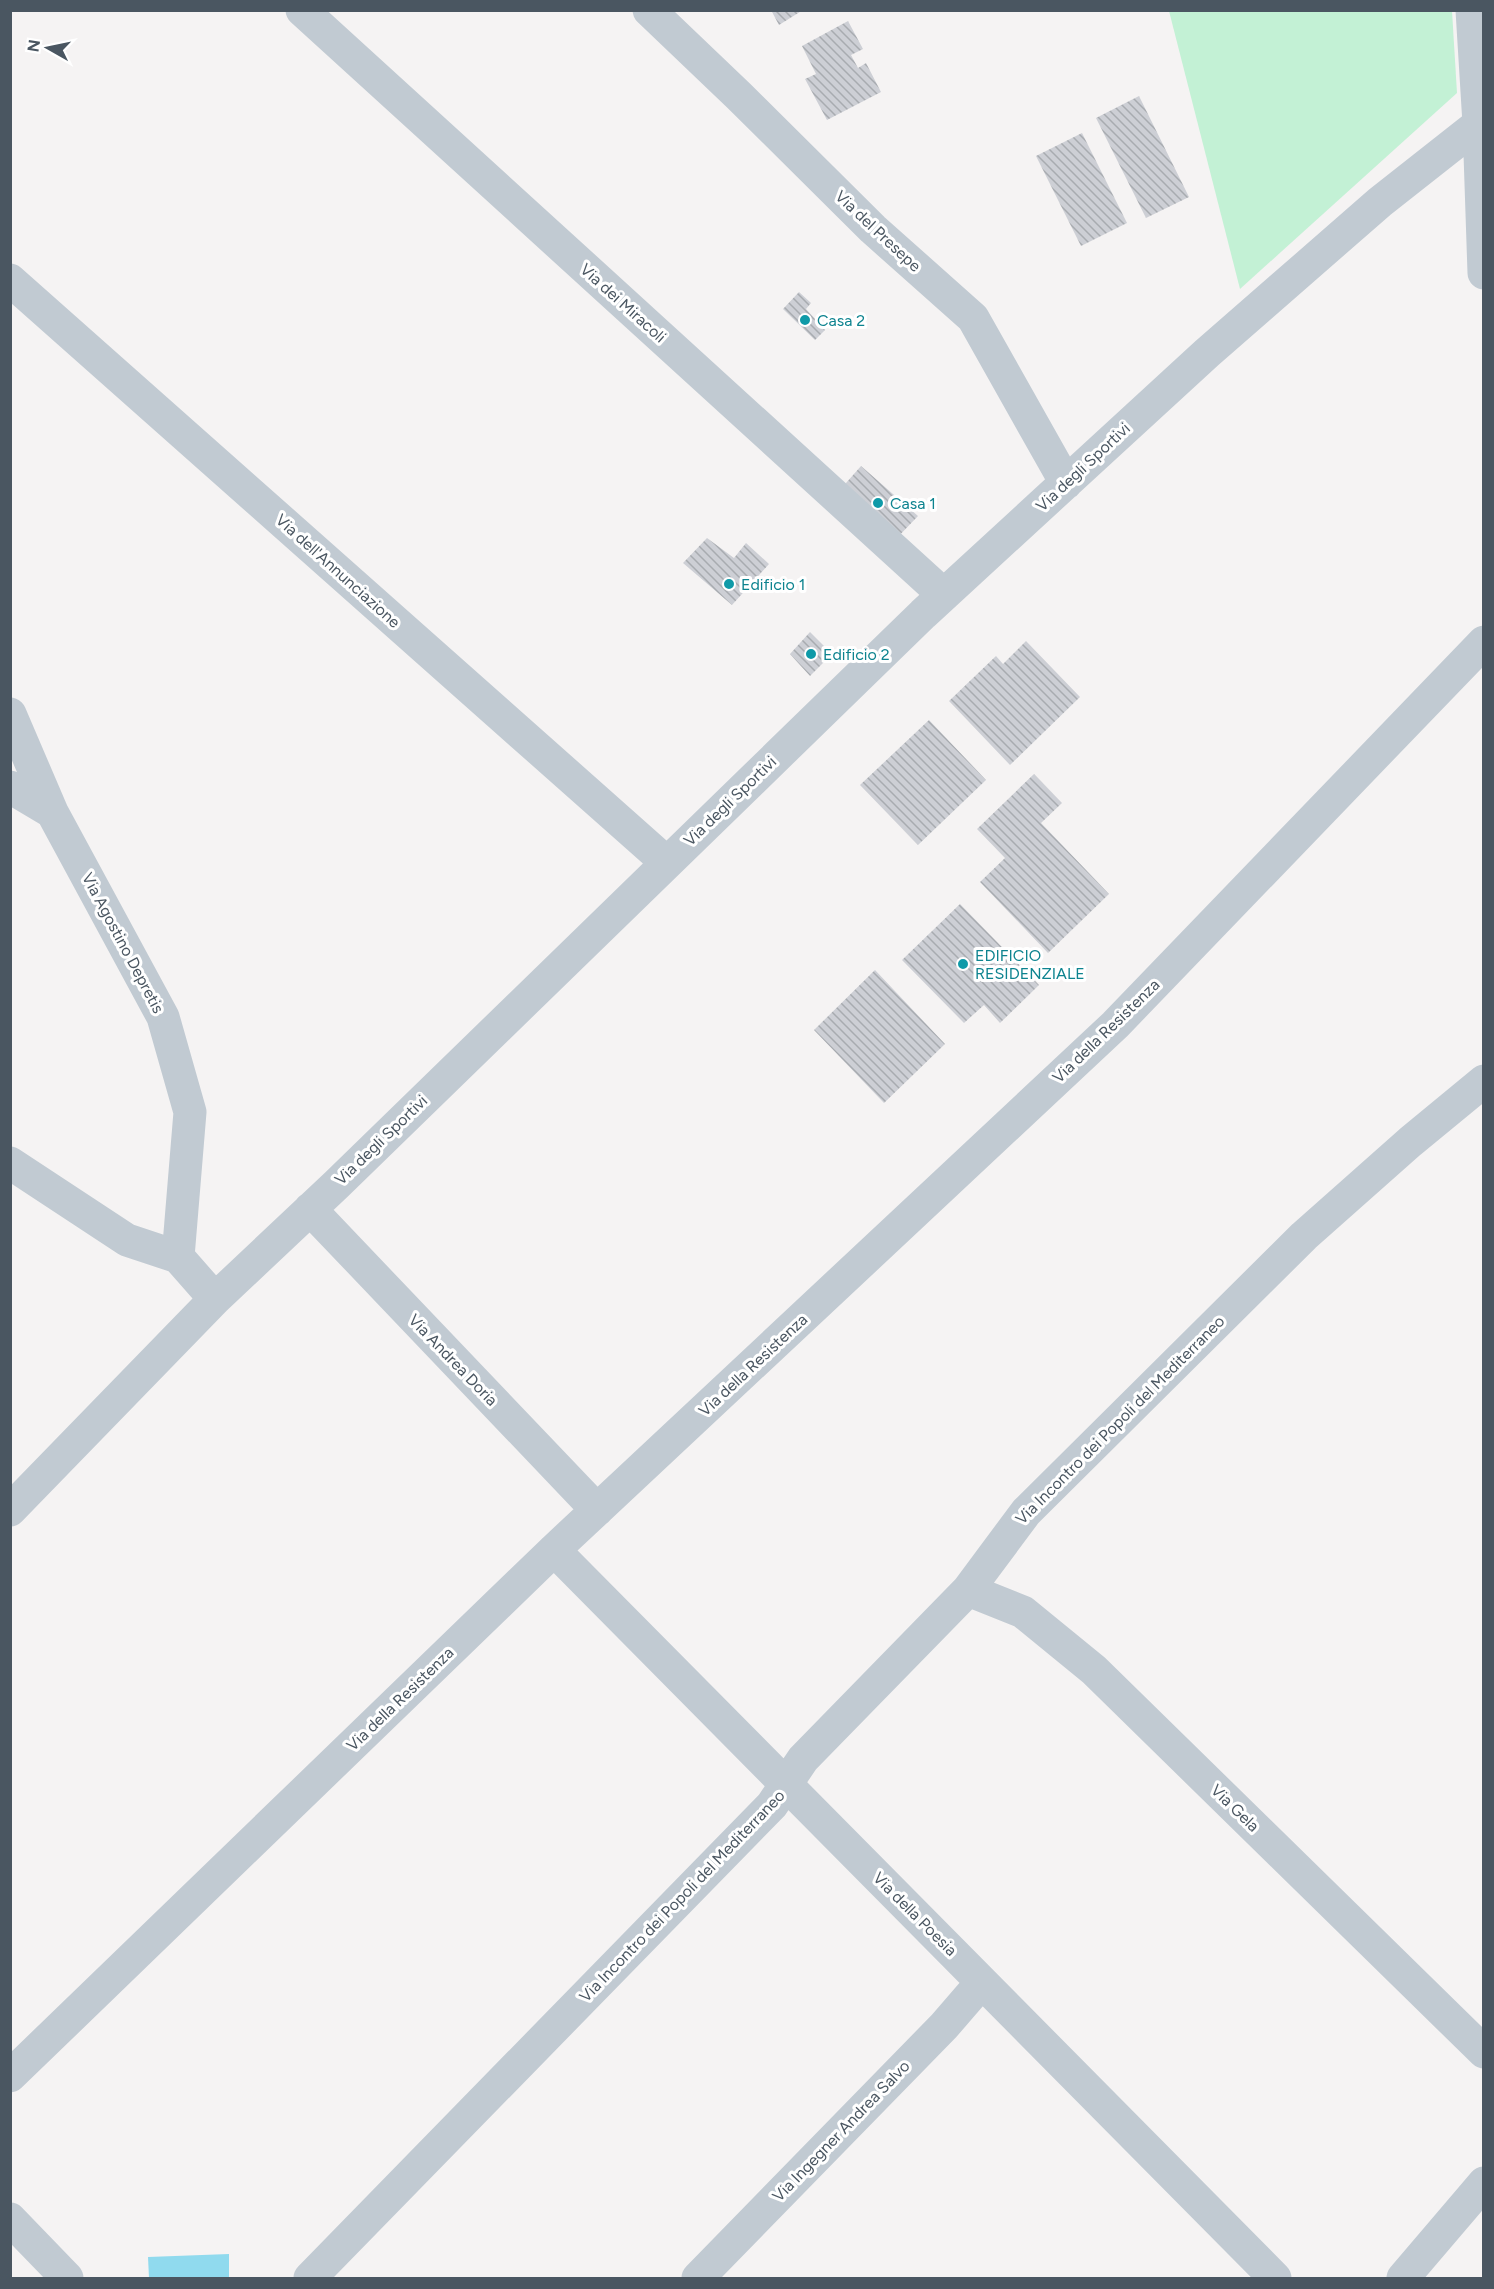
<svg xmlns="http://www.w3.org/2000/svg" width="1494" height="2289" viewBox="0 0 1494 2289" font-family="Figtree,sans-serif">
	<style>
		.green { fill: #c3f1d5 }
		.water { fill: #90daee }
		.building { fill: url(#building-back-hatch) }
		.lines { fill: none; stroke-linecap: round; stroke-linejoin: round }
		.minor { stroke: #c1cad2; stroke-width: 33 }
		.culture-dot { fill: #0f9aa8; stroke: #fff; stroke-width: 2 }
		.labels { text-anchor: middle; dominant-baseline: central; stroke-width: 6; stroke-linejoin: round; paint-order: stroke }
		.street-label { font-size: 16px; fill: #4a5661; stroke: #fff }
		.culture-label { font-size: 16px; fill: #0d838f; stroke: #fff; text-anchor: start }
	</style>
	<defs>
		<pattern id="building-back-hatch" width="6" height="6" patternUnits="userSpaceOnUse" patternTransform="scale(1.5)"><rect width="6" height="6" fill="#cdcfd5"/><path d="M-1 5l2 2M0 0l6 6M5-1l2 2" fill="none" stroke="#a8abb0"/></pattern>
	</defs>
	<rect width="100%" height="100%" fill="#f5f3f3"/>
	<path class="green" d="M1169 11H1452L1457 93 1240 289Z"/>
	<path class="water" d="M229 2254V2278H149L148 2257Z"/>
	<path class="building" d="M771 10H803L779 25Z
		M848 21 863 49 851 55 858 68 866 63 881 92 827 120 805 79 816 74 802 46Z
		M1139 96 1189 197 1146 218 1096 118Z
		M1082 133 1127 223 1081 246 1036 156Z
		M799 292 811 303 806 309 825 330 815 340 783 309Z
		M861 466 918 516 894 541 839 491Z
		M707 538 734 558 746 543 769 564 732 605 683 563Z
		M810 632 832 654 810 676 790 654Z
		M1026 641 1080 697 1010 765 949 701 996 656 1003 664Z
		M929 720 986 780 918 845 860 785Z
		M1034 774 1062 803 1041 823 1109 894 1048 953 980 882 1005 858 977 829Z
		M960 904 1039 985 1000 1023 984 1005 964 1023 902 960Z
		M875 970 945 1044 884 1103 814 1030Z"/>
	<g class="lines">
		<path class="minor" d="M302 10 944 595
			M649 10 739 96 873 229 973 318 1066 483
			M1472 10 1479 124 1484 273
			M10 280 666 862
			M10 714 52 812 163 1017 190 1112 178 1257
			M10 787 52 812
			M10 1163 127 1240 178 1257 215 1299
			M310 1209 597 1510
			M10 1510 215 1299 336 1185 923 614 1207 353 1380 202 1479 124
			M554 1550 1275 2278
			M968 1590 1023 1612 1094 1670 1484 2052
			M10 2076 554 1550 1115 1025 1484 642
			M10 2219 67 2278
			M310 2278 772 1805 803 1759 968 1590 1026 1512 1304 1236 1410 1142 1484 1081
			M698 2278 944 2026 982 1982
			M1403 2278 1484 2183"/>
	</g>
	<g class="culture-dot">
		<circle cx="805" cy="320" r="6"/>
		<circle cx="878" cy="503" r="6"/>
		<circle cx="729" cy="584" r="6"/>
		<circle cx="811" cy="654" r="6"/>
		<circle cx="963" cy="964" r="6"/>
	</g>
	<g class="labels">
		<g class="street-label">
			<text transform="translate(878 231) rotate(43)">Via del Presepe</text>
			<text transform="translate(623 303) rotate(42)">Via dei Miracoli</text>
			<text transform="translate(1083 467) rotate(-43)">Via degli Sportivi</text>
			<text transform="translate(338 571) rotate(42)">Via dell'Annunciazione</text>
			<text transform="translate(730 801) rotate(-44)">Via degli Sportivi</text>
			<text transform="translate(123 943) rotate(62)">Via Agostino Depretis</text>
			<text transform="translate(1106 1031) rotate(-44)">Via della Resistenza</text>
			<text transform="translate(381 1140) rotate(-44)">Via degli Sportivi</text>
			<text transform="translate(453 1360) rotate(46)">Via Andrea Doria</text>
			<text transform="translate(753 1365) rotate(-43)">Via della Resistenza</text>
			<text transform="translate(1120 1420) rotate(-45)">Via Incontro dei Popoli del Mediterraneo</text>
			<text transform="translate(400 1699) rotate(-44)">Via della Resistenza</text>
			<text transform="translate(1235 1808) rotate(44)">Via Gela</text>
			<text transform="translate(682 1896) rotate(-46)">Via Incontro dei Popoli del Mediterraneo</text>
			<text transform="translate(915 1914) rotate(45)">Via della Poesia</text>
			<text transform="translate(841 2131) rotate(-46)">Via Ingegner Andrea Salvo</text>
		</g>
		<g class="culture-label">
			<text x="817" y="320">Casa 2</text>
			<text x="890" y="503">Casa 1</text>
			<text x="741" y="584">Edificio 1</text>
			<text x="823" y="654">Edificio 2</text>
			<text x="975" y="955">EDIFICIO<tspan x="975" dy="18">RESIDENZIALE</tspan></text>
		</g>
	</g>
	<rect width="1494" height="2289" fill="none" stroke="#4a5661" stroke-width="24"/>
	<g transform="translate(48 48) rotate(279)" stroke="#ffffff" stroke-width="4.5" paint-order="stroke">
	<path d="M0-4.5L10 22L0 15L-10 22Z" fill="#4a5661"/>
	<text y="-9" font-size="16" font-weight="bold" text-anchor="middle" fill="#4a5661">N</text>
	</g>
</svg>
